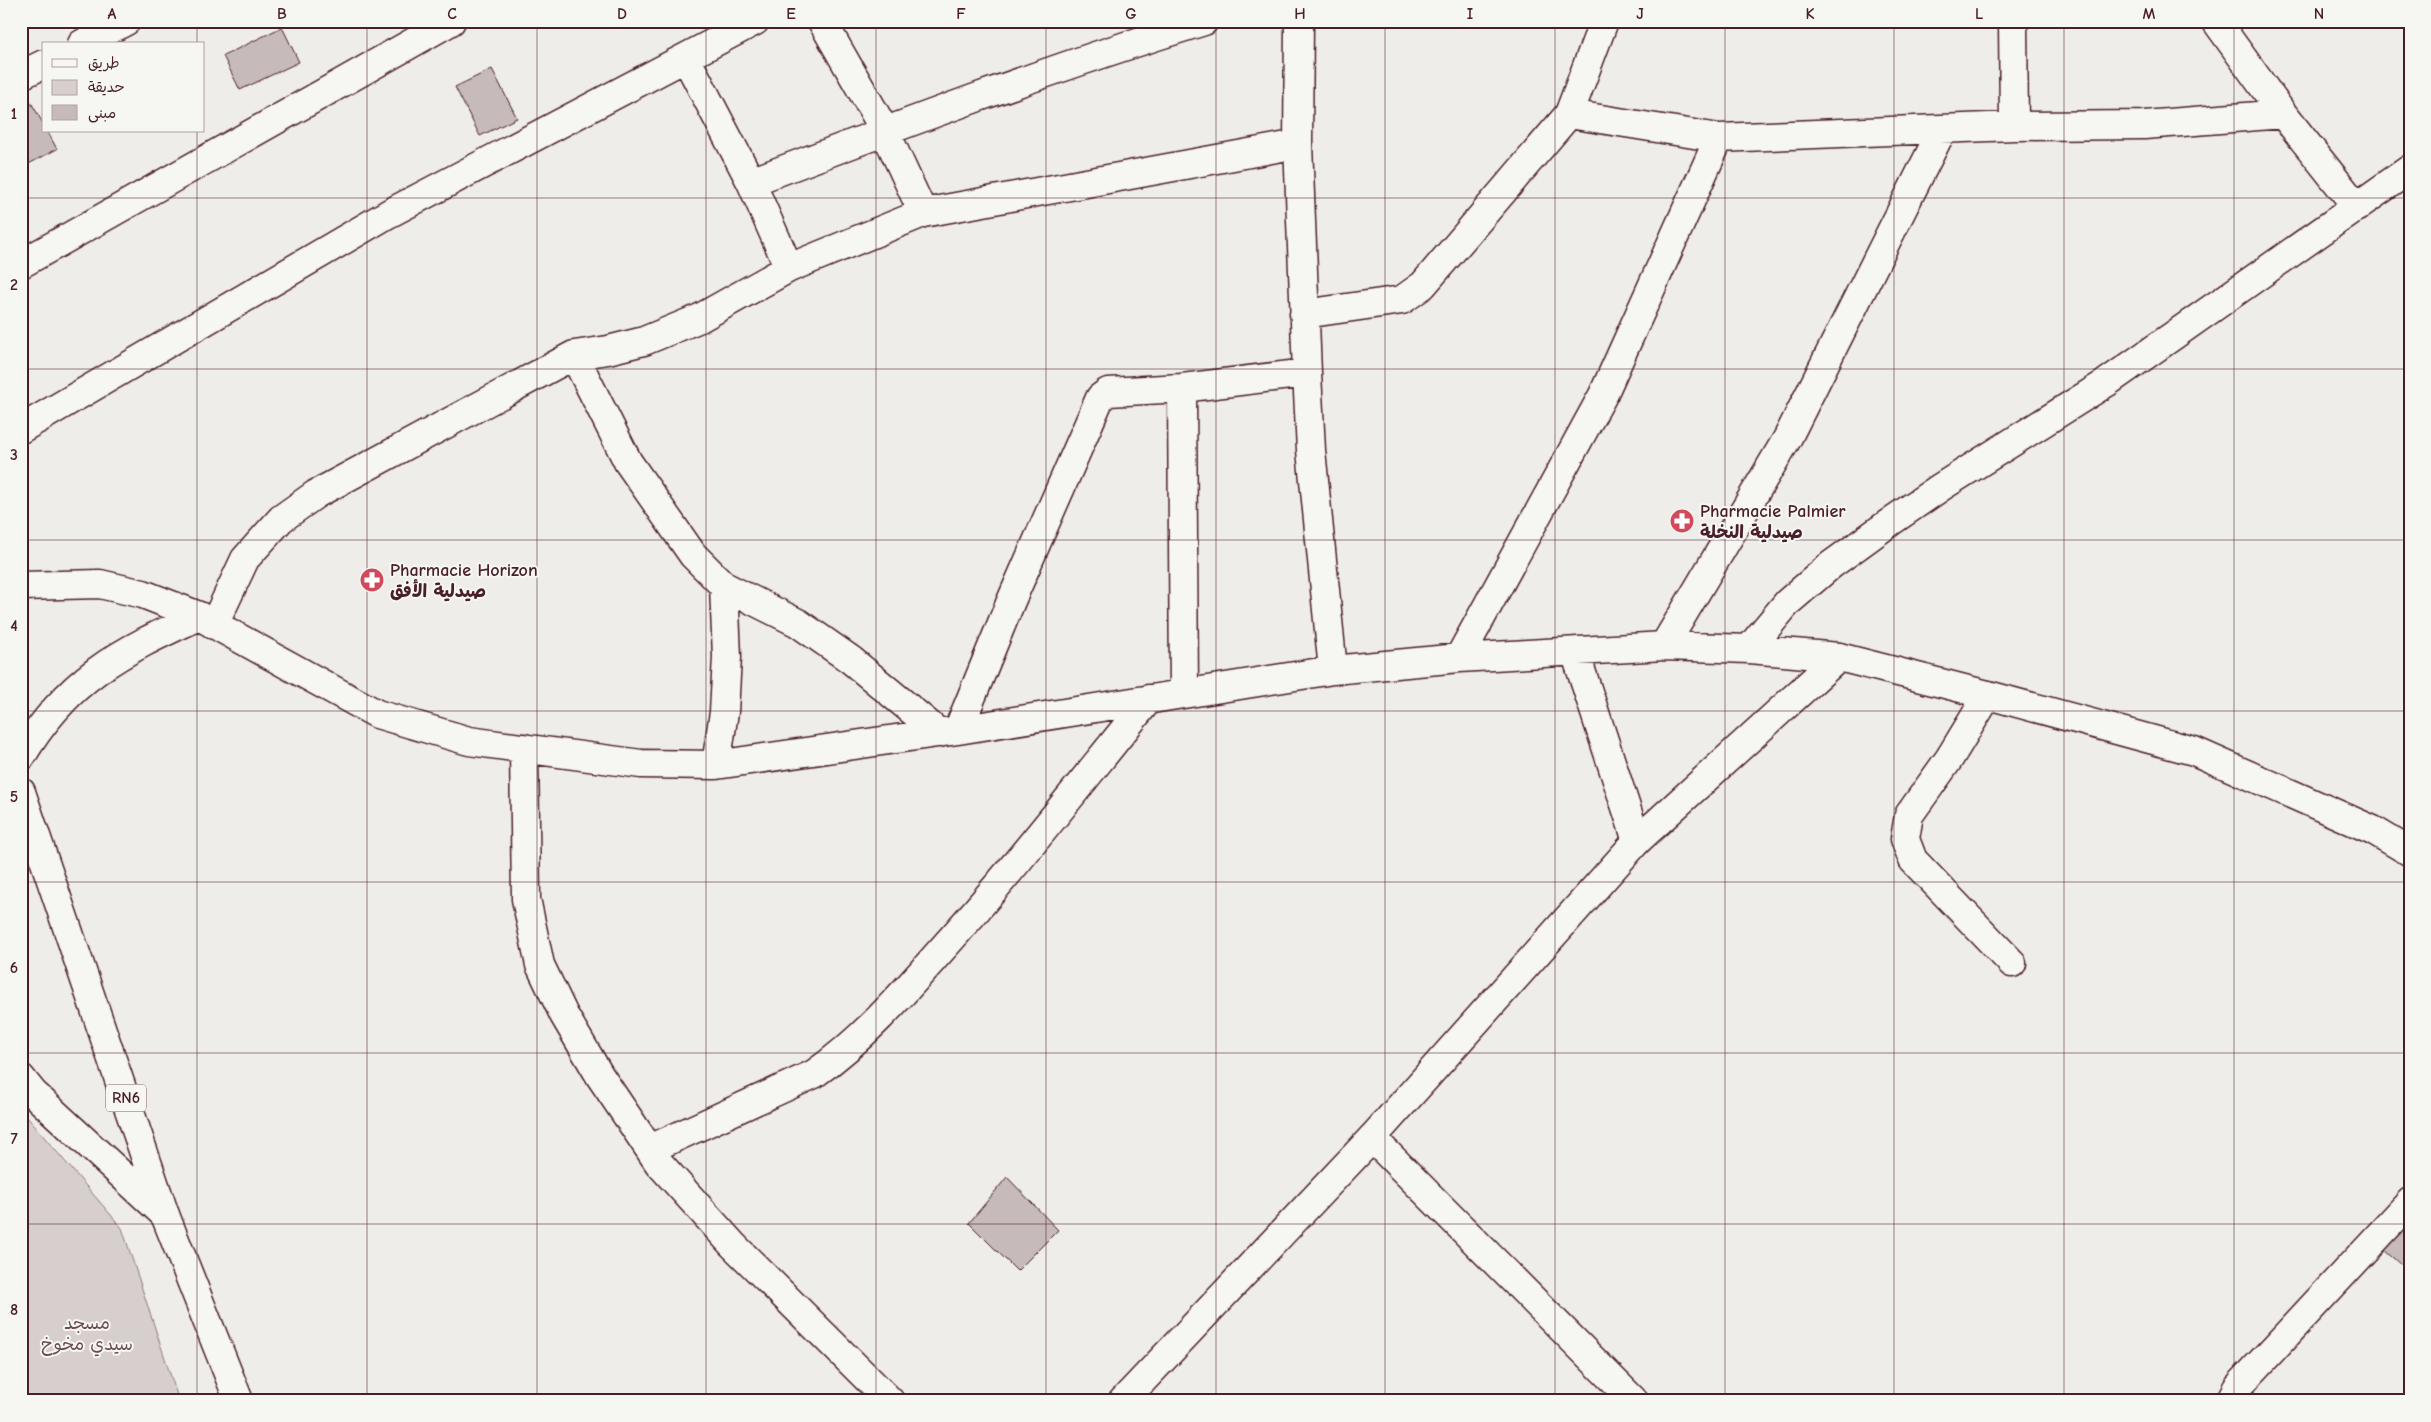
<svg xmlns="http://www.w3.org/2000/svg" width="2431" height="1422" viewBox="0 0 2431 1422" font-family="'Comic Neue','Playpen Sans Arabic',sans-serif">
	<style>
		.green { fill: #d7cfce; stroke: #90777c }
		.building { fill: #c6babb; stroke: #4a1f2b }
		.lines { fill: none; stroke-linecap: round; stroke-linejoin: round }
		.minor-casing { stroke: #4a1f2b; stroke-width: 31 }
		.major-casing { stroke: #4a1f2b; stroke-width: 31 }
		.minor { stroke: #f6f6f2; stroke-width: 28 }
		.major { stroke: #f6f6f2; stroke-width: 28 }
		.grid { fill: none; stroke: #4a1f2b; stroke-width: 1; stroke-opacity: 0.55 }
		.labels { text-anchor: middle; dominant-baseline: central; stroke-width: 4; stroke-linejoin: round; paint-order: stroke }
		.shield { fill: #f6f6f2; stroke: #7e6067; stroke-width: 1 }
		.shield-label { font-size: 16px; font-weight: bold; fill: #4a1f2b }
		.poi-label { font-size: 18px; font-weight: bold; fill: #4a1f2b; stroke: #f6f6f2; text-anchor: start }
		.park-label { font-size: 18px; fill: #6d4b54; stroke: #f6f6f2 }
		.neatline { fill: none; stroke: #4a1f2b; stroke-width: 2 }
		.grid-label { font-size: 16px; text-anchor: middle; font-weight: bold; fill: #4a1f2b }
	</style>
	<rect width="100%" height="100%" fill="#efedea"/>
	<filter id="ink" filterUnits="userSpaceOnUse"><feTurbulence type="fractalNoise" baseFrequency=".02" numOctaves="2"/><feDisplacementMap in="SourceGraphic" scale="10" xChannelSelector="R" yChannelSelector="G"/><feConvolveMatrix kernelMatrix="1 2 1 2 8 2 1 2 1" color-interpolation-filters="sRGB"/></filter>
	<g filter="url(#ink)">
		<path class="green" d="M21 1110 122 1228 179 1401H21Z"/>
		<path class="building" d="M282 27 299 62 240 90 223 56Z
			M492 69 517 118 480 136 455 87Z
			M25 92 44 125V131H47L57 149 21 168V94Z
			M1007 1177 1058 1230 1017 1271 969 1223Z
			M2410 1221V1273L2384 1250Z"/>
		<g class="lines">
			<defs>
				<path id="minor" d="M822 21 885 131 923 213
					M1299 21 1298 144 1307 373 1311 450 1333 670
					M2013 21 2014 126
					M2216 21 2283 114 2357 207
					M82 44 126 21
					M686 58 751 182 789 268
					M21 75 44 64
					M1569 114 1719 138 2014 126 2144 125 2283 114
					M751 182C901 125 1051 68 1204 21
					M21 264 451 21
					M1304 314 1402 300 1423 285 1569 114 1604 21
					M574 355 628 462 693 555 724 586 798 623 851 660 939 733
					M21 429 388 214 755 21
					M21 586 100 584 143 594 199 616 377 714 469 741 641 764 716 765 958 730 1333 670 1459 658 1664 646 1749 649 1839 657
					M214 625 245 559 281 519 316 494 574 355 608 350 644 341 700 318 789 268 923 213 1298 144
					M1664 646 1787 439 1942 130
					M1749 649 1788 602 1831 565 1893 520 1941 487 2106 383 2410 169
					M1575 652 1637 841
					M1459 658 1603 395 1719 138
					M1184 693 1182 388 1307 373
					M1988 695 1949 759 1909 815 1905 839 1913 860 2012 963
					M958 730 1011 601 1100 398 1108 392 1182 388
					M524 748 526 899 540 965 564 1015 600 1076 658 1162 732 1244 890 1401
					M21 757C67 679 119 652 199 616
					M716 765 724 712 727 657 724 586
					M21 1078 33 1093 165 1215
					M1372 1138 1634 1401
					M650 1149 814 1074C860 1042 899 998 936 956 1011 873 1079 785 1149 699
					M2230 1401 2237 1388 2410 1202"/>
				<path id="major" d="M21 792 165 1215 239 1401
					M1123 1401 1372 1138 1637 841 1839 657 1988 695 2194 751 2373 830 2410 852"/>
			</defs>
			<use href="#minor" class="minor-casing"/>
			<use href="#major" class="major-casing"/>
			<use href="#minor" class="minor"/>
			<use href="#major" class="major"/>
		</g>
	</g>
	<path class="grid" d="M197 21V44M367 21V1401M537 21V1401M706 21V1401M876 21V1401M1046 21V1401M1216 21V1401M1385 21V1401M1555 21V1401M1725 21V1401M1894 21V1401M2064 21V1401M2234 21V1401M197 131V1401M21 198H2410M21 369H2410M21 540H2410M21 711H2410M21 882H2410M21 1053H2410M21 1224H2410"/>
	<defs>
		<symbol id="pharmacy-disc" viewBox="-11 -11 22 22"><circle r="9.5" fill="#d1495b" stroke="#f6f6f2"/><path d="M-2-6h4v4h4v4h-4v4h-4v-4h-4v-4h4Z" fill="#fff"/></symbol>
	</defs>
	<g fill-rule="evenodd">
		<use href="#pharmacy-disc" x="1668" y="507" width="28" height="28"/>
		<use href="#pharmacy-disc" x="358" y="566" width="28" height="28"/>
	</g>
	<g class="labels">
		<rect class="shield" x="106" y="1084.5" width="40" height="27" rx="4"/>
		<g class="shield-label">
			<text x="126" y="1098">RN6</text>
		</g>
		<g class="poi-label">
			<text x="1700" y="511">Pharmacie Palmier<tspan x="1700" dy="21">صيدلية النخلة</tspan></text>
			<text x="390" y="570">Pharmacie Horizon<tspan x="390" dy="21">صيدلية الأفق</tspan></text>
		</g>
		<g class="park-label">
			<text x="87" y="1323">مسجد<tspan x="87" dy="21">سيدي مخوخ</tspan></text>
		</g>
	</g>
	<rect width="2431" height="1422" fill="none" stroke="#f6f6f2" stroke-width="55"/>
	<rect x="42" y="42" width="162" height="90" fill="#f6f6f2" stroke="#b1a0a2"/>
	<rect x="52" y="59" width="25" height="8" fill="#f6f6f2" stroke="#b1a0a2"/>
	<text x="88" y="68" font-size="15" fill="#4a1f2b">طريق</text>
	<rect x="52" y="80" width="25" height="15" fill="#d7cfce" stroke="#b1a0a2"/>
	<text x="88" y="92" font-size="15" fill="#4a1f2b">حديقة</text>
	<rect x="52" y="105" width="25" height="15" fill="#c6babb" stroke="#b1a0a2"/>
	<text x="88" y="118" font-size="15" fill="#4a1f2b">مبنى</text>
	<rect x="28" y="28" width="2376" height="1366" class="neatline"/>
	<g class="grid-label">
		<text x="112" y="19">A</text>
		<text x="282" y="19">B</text>
		<text x="452" y="19">C</text>
		<text x="622" y="19">D</text>
		<text x="791" y="19">E</text>
		<text x="961" y="19">F</text>
		<text x="1131" y="19">G</text>
		<text x="1300" y="19">H</text>
		<text x="1470" y="19">I</text>
		<text x="1640" y="19">J</text>
		<text x="1810" y="19">K</text>
		<text x="1979" y="19">L</text>
		<text x="2149" y="19">M</text>
		<text x="2319" y="19">N</text>
		<text x="14" y="119">1</text>
		<text x="14" y="290">2</text>
		<text x="14" y="460">3</text>
		<text x="14" y="631">4</text>
		<text x="14" y="802">5</text>
		<text x="14" y="973">6</text>
		<text x="14" y="1144">7</text>
		<text x="14" y="1315">8</text>
	</g>
</svg>
